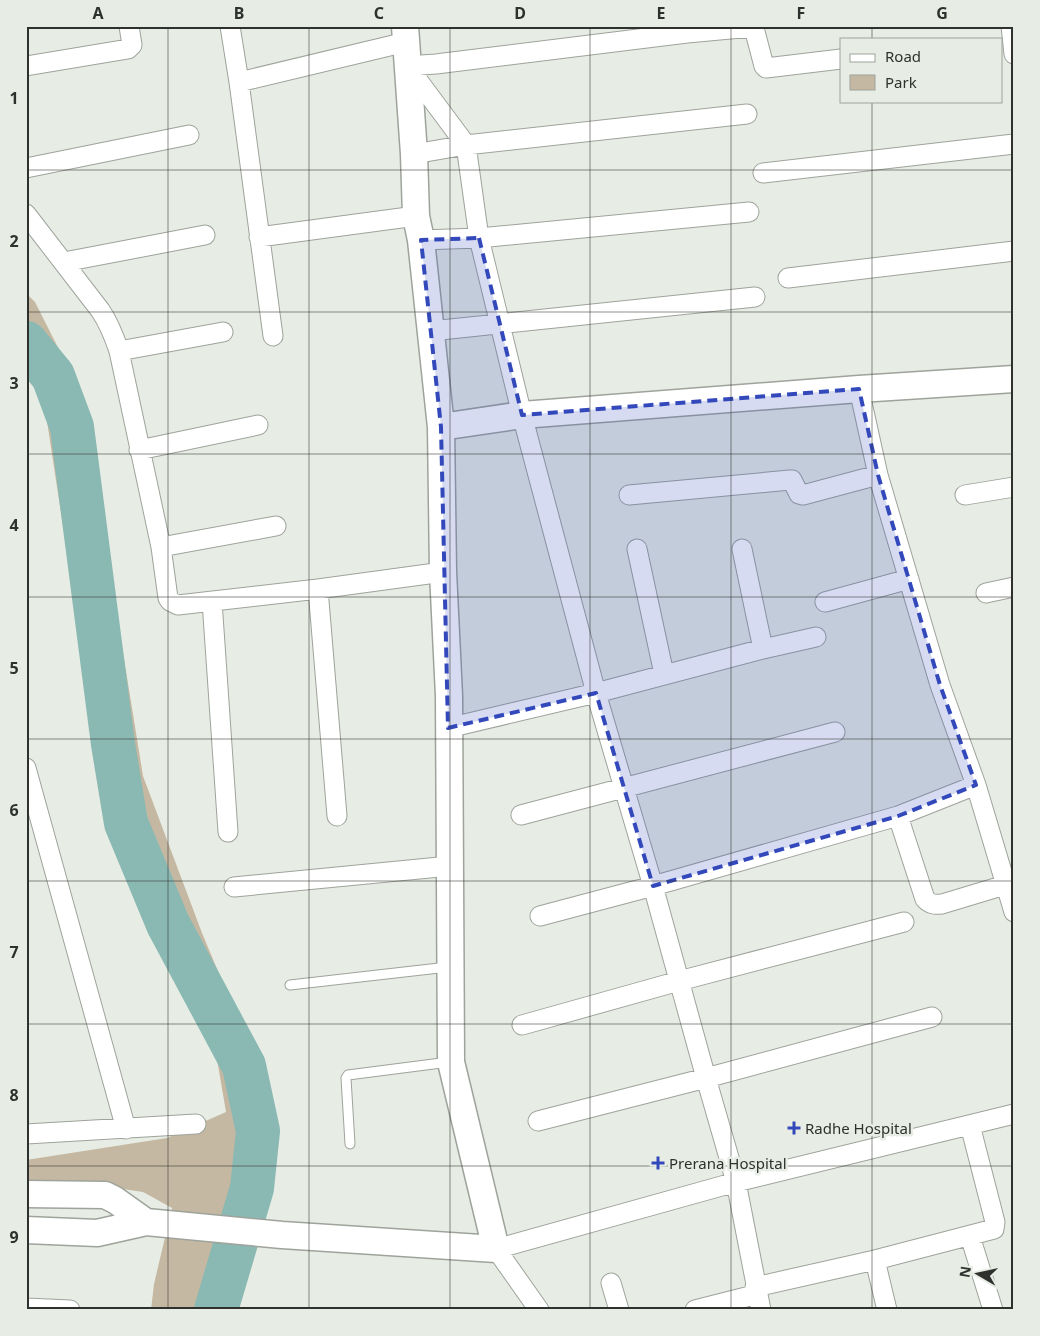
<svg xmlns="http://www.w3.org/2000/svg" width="1040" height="1336" viewBox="0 0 1040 1336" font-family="'Noto Sans',sans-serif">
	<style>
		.green { fill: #c5b8a2 }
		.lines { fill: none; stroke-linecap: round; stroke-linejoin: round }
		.river { stroke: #8ab8b3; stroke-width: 44 }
		.lane-casing { stroke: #9ea39b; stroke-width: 11 }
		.street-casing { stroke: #9ea39b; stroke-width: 21 }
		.secondary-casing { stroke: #9ea39b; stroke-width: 29 }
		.lane { stroke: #fff; stroke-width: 9 }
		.street { stroke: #fff; stroke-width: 19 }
		.secondary { stroke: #fff; stroke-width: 26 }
		.marked { fill: #3349bb; fill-opacity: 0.2; stroke: #3349bb; stroke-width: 4; stroke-dasharray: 10 6; stroke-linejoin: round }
		.grid { fill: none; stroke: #2f312e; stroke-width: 1; stroke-opacity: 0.55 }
		.poi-dot { fill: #3349bb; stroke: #e7ede4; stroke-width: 2 }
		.labels { text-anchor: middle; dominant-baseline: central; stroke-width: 5; stroke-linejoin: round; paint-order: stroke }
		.poi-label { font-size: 15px; fill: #2f312e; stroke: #e7ede4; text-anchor: start }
		.neatline { fill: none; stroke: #2f312e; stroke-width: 2 }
		.grid-label { font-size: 16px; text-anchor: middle; font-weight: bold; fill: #2f312e }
	</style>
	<rect width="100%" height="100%" fill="#e7ede4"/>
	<path class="green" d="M26 293 35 302 81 393 143 776 202 933 251 1050 267 1119 261 1203 245 1262 236 1310H151L154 1284 172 1208 143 1192 83 1183H26V1160L167 1138 226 1112 214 1042 166 937 120 826 95 736 41 382 26 364Z"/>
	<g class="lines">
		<path class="river" d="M26 343 53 376 72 427 113 744 126 823 168 924 244 1066 258 1131 252 1188 216 1310"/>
		<defs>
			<path id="lane" d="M290 985 448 967
				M350 1144 346 1078 348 1075 449 1062"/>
			<path id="street" d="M230 26 239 82 273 336
				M1011 26 1014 54
				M26 66 128 49 132 45 129 26
				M407 66 436 64 687 33 752 27 754 28 764 66 766 68 841 59
				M408 67 466 145 479 238 522 415 596 693 653 886 706 1078 736 1182 761 1310
				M239 82 406 42
				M414 154 466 145 747 114
				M26 168 189 135
				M763 173 1014 144
				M26 214 100 310C109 323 114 336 119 351L161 547 168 598 170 601 178 605 318 589 443 572
				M259 237 416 216
				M421 240 479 238 749 212
				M64 262 205 235
				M788 278 1014 251
				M431 331 755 297
				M119 351 223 332
				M859 389 878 475 940 685 976 785 1014 912
				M139 450 258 425
				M629 495 790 480H792L799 494 803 495 878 475
				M965 495 1014 487
				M161 547 276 526
				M637 549 664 674
				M742 549 763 649
				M318 589 337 816
				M986 593 1014 587
				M212 601 228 832
				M825 602 909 579
				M448 728 596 693 763 649 816 637
				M26 768 126 1129
				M521 815 835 732
				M898 816 925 899C930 904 934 905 942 904L1005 885
				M234 887 450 866
				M540 916 653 886 898 816 976 785
				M522 1025 679 981 904 922
				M538 1121 706 1078 932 1017
				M26 1134 196 1124
				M970 1236 993 1310
				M875 1260 887 1310
				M611 1283 619 1310
				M755 1287 875 1260 994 1229 995 1222 970 1125
				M26 1308 70 1310
				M539 1310 496 1249 736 1182 1014 1114
				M695 1310 758 1294"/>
			<path id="secondary" d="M441 427 522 415 859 389 1014 379
				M26 1194 105 1195 115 1200 146 1222
				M26 1230 97 1233 146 1222 282 1235 496 1249 451 1062 449 696 443 572 441 427 421 240 416 216 414 154 405 26"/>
		</defs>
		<use href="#lane" class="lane-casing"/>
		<use href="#street" class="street-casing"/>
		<use href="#secondary" class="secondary-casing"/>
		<use href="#lane" class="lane"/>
		<use href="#street" class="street"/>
		<use href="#secondary" class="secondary"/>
	</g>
	<path class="marked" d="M479 238 522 415 859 389 878 475 940 685 976 785 898 816 653 886 596 693 448 728 441 427 421 240Z"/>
	<path class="grid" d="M168 26V1310M309 26V1310M450 26V1310M590 26V1310M731 26V1310M872 26V39M872 101V1310M26 170H1014M26 312H1014M26 454H1014M26 597H1014M26 739H1014M26 881H1014M26 1024H1014M26 1166H1014"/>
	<g class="poi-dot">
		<path d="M791.5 1120.5h5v5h5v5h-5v5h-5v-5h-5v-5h5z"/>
		<path d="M655.5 1155.5h5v5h5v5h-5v5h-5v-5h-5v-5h5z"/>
	</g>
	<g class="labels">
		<g class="poi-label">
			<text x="805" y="1128">Radhe Hospital</text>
			<text x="669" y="1163">Prerana Hospital</text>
		</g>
	</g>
	<rect width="1040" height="1336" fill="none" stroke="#e7ede4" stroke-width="55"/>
	<rect x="840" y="38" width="162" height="65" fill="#e7ede4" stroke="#9da29b"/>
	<rect x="850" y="54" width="25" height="8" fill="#ffffff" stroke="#9da29b"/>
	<text x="885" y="62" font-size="15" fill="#2f312e">Road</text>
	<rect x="850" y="75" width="25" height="15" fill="#c5b8a2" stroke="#9da29b"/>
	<text x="885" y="88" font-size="15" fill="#2f312e">Park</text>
	<g transform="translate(978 1274) rotate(279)" stroke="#e7ede4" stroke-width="4" paint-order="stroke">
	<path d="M0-4L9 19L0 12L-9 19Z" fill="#2f312e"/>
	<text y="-8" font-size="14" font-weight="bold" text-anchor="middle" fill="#2f312e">N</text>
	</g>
	<rect x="28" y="28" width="984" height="1280" class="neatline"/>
	<g class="grid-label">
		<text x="98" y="19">A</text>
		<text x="239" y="19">B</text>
		<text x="379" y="19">C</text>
		<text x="520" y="19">D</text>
		<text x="661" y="19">E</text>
		<text x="801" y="19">F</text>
		<text x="942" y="19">G</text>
		<text x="14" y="104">1</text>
		<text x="14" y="247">2</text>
		<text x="14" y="389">3</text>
		<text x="14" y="531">4</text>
		<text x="14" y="674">5</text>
		<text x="14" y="816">6</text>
		<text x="14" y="958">7</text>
		<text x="14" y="1101">8</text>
		<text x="14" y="1243">9</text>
	</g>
</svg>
